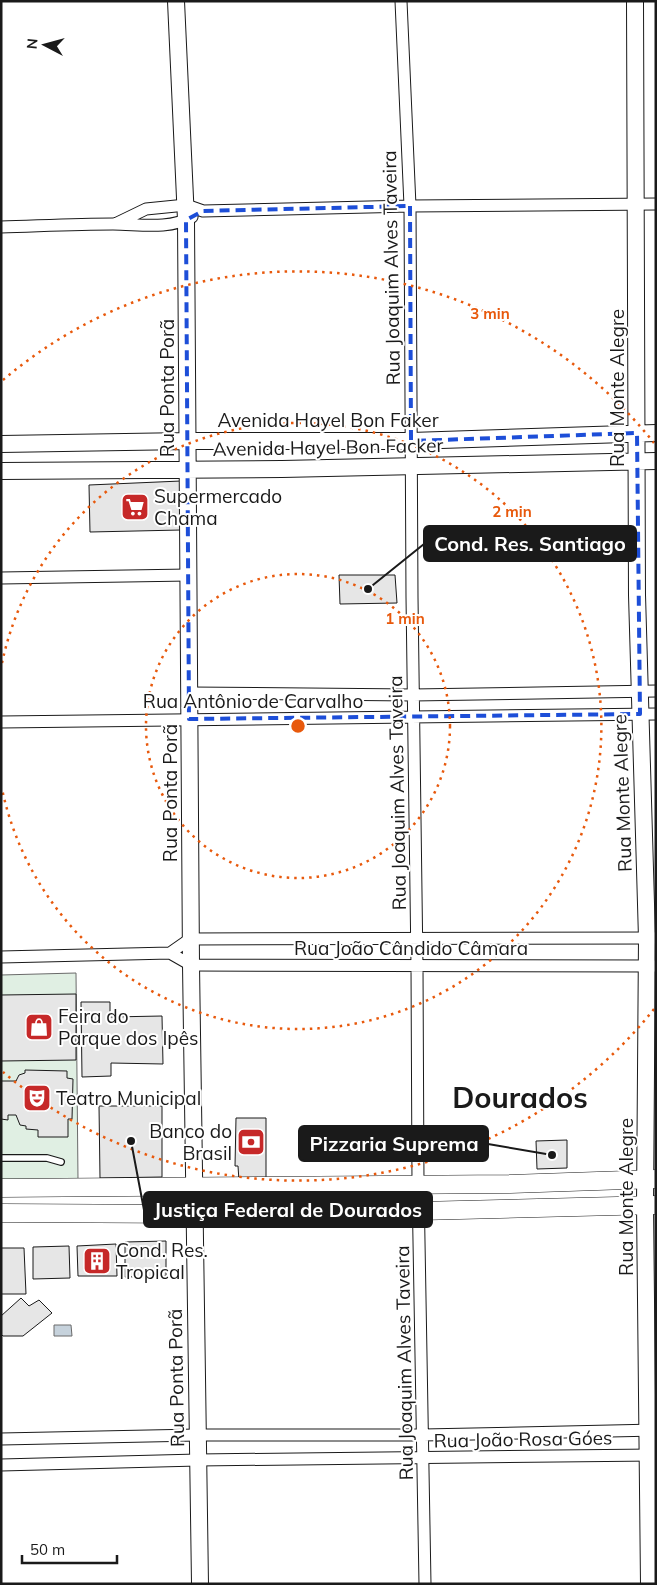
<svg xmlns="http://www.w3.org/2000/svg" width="657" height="1585" viewBox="0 0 657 1585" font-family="Mulish,sans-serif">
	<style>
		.green { fill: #e0efe3; stroke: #6a6a6a }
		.water { fill: #c6d2dc; stroke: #6a6a6a }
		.building { fill: #e6e6e6; stroke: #1a1a1a }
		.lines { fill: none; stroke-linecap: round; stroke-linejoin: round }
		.lane-casing { stroke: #1a1a1a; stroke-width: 8 }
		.street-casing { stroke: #1a1a1a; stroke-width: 13 }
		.secondary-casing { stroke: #1a1a1a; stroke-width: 18 }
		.primary-casing { stroke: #1a1a1a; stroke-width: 19 }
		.lane { stroke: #fff; stroke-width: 5.5 }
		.street { stroke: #fff; stroke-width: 11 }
		.secondary { stroke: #fff; stroke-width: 16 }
		.primary { stroke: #fff; stroke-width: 18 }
		.marked { fill: none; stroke: #1d4ed8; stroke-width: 4; stroke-dasharray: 10 6; stroke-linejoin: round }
		.ring { fill: none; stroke: #e8590c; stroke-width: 2.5; stroke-dasharray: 2.5 5 }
		.labels { text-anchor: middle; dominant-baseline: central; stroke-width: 4; stroke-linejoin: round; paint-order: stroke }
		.street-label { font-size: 19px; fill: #1a1a1a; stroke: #fff }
		.poi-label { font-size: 19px; fill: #1a1a1a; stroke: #fff; text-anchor: start }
		.town-label { font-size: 29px; font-weight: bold; fill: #1a1a1a; stroke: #fff }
		.centre { fill: #e8590c; stroke: #fff; stroke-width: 2.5 }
		.ring-label { font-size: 15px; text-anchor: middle; font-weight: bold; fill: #e8590c; stroke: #fff; stroke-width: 4; stroke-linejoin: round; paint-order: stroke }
		.leader { fill: none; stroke: #1a1a1a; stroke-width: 2 }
		.callout-dot { fill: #1a1a1a; stroke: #fff; stroke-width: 2 }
		.callout { fill: #1a1a1a; stroke: #1a1a1a; stroke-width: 2 }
		.callout-label { font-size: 20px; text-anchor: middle; font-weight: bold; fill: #fff }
	</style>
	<rect width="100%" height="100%" fill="#fff"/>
	<path class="green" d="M76 973 78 1180 1 1182V975Z"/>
	<path class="water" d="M54 1325H71L72 1336H54Z"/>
	<path class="building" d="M181 481V530L90 532 89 485Z
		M339 575H395L397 603 340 604Z
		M76 994V1060L1 1061V995Z
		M81 1002H110V1017L162 1016 163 1064 111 1063V1076L82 1077Z
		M25 1070 67 1071V1078L73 1079 72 1119H68V1137H38V1130L26 1129V1126L20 1125 16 1115H8V1120L1 1119V1081H16L19 1075 25 1073Z
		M99 1106H162V1177L100 1178Z
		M236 1118H266V1181H239L238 1166H235Z
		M567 1140V1168L537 1169 536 1141Z
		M166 1241V1276L125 1277V1242Z
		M116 1244 117 1276H78L77 1246Z
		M69 1246 70 1278 33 1279V1247Z
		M1 1248H24L26 1294H1Z
		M21 1298 29 1306 39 1300 52 1313 23 1336H3L1 1334V1316Z"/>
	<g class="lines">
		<defs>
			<path id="lane" d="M1 1158H47L61 1162"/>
			<path id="street" d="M401 1 410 206 412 597 417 966 418 1184 425 1584
				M115 224 146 209 186 205 203 211 410 206 656 204
				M1 227C38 226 76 224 113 224 139 224 168 230 192 217
				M1 578 189 575
				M189 693 413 695 656 691
				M1 722 656 714
				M170 953 190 939 656 938
				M1 957 170 953 191 965 656 966
				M1 1439 197 1435H423L656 1430
				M1 1465 198 1460 654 1455"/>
			<path id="secondary" d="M176 1 186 220 191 965 200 1584
				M635 1 637 595 647 938 645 1205 649 1584
				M1 444 187 441H411L656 433
				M1 471 282 469 656 461"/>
			<path id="primary" d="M1 1188 510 1184 656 1179
				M1 1213 194 1214 419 1211 656 1205"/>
		</defs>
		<use href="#lane" class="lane-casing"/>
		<use href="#street" class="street-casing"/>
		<use href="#secondary" class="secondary-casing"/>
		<use href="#primary" class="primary-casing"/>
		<use href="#lane" class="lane"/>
		<use href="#street" class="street"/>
		<use href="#secondary" class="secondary"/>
		<use href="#primary" class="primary"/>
	</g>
	<path class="marked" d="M410 206 411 441 637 433 640 714 189 719 186 220 203 211Z"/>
	<g class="ring">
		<circle cx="298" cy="726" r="152"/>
		<path d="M2 663A303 303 0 1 1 2 789"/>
		<path d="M654 1009A455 455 0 0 1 3 1072M3 380A455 455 0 0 1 654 443"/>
	</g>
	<defs>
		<symbol id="supermarket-square" viewBox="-11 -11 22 22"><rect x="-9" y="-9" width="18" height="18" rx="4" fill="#c62828" stroke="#fff"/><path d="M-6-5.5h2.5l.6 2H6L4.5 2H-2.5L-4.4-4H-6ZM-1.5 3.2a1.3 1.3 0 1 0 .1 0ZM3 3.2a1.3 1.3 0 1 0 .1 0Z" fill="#fff"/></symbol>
		<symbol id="shop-square" viewBox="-11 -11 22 22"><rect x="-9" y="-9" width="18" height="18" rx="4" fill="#c62828" stroke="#fff"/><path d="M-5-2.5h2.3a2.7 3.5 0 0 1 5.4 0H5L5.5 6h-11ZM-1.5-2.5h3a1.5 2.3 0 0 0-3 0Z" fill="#fff"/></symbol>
		<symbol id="theatre-square" viewBox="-11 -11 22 22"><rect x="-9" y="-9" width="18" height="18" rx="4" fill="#c62828" stroke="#fff"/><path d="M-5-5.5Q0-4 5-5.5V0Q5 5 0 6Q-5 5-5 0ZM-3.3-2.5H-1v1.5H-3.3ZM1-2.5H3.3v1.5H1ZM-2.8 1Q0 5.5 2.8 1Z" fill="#fff"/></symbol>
		<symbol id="bank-square" viewBox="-11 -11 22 22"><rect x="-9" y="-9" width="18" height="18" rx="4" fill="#c62828" stroke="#fff"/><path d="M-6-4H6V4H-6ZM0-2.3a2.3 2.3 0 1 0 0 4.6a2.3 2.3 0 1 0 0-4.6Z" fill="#fff"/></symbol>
		<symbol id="building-square" viewBox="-11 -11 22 22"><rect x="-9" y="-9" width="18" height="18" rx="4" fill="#c62828" stroke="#fff"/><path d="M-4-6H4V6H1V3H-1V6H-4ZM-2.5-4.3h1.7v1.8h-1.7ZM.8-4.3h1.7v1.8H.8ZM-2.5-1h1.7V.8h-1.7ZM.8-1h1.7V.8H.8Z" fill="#fff"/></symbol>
	</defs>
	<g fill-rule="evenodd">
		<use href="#supermarket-square" x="119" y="491" width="32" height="32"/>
		<use href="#shop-square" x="23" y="1011" width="32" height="32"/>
		<use href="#theatre-square" x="21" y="1082" width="32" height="32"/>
		<use href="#bank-square" x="235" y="1126" width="32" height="32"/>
		<use href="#building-square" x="81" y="1245" width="32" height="32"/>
	</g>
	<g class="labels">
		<g class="street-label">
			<text transform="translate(391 268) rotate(-91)">Rua Joaquim Alves Taveira</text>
			<text transform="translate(167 388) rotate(-90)">Rua Ponta Porã</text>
			<text transform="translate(617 388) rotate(-90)">Rua Monte Alegre</text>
			<text x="328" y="420">Avenida Hayel Bon Faker</text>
			<text transform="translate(328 447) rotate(-1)">Avenida Hayel Bon Facker</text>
			<text x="253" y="701">Rua Antônio de Carvalho</text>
			<text transform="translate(170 793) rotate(-90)">Rua Ponta Porã</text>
			<text transform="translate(397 793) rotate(-91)">Rua Joaquim Alves Taveira</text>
			<text transform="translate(622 793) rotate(-92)">Rua Monte Alegre</text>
			<text x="411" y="948">Rua João Cândido Câmara</text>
			<text transform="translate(626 1197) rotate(-90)">Rua Monte Alegre</text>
			<text transform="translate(404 1363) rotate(-91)">Rua Joaquim Alves Taveira</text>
			<text transform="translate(176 1378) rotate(-91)">Rua Ponta Porã</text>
			<text transform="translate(523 1439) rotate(-1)">Rua João Rosa Góes</text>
		</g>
		<g class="poi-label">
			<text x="154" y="496">Supermercado<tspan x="154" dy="22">Chama</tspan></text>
			<text x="58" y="1016">Feira do<tspan x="58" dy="22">Parque dos Ipês</tspan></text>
			<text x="56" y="1098">Teatro Municipal</text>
			<text x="232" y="1131" text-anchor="end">Banco do<tspan x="232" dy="22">Brasil</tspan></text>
			<text x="116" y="1250">Cond. Res.<tspan x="116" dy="22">Tropical</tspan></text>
		</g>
		<g class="town-label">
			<text x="520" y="1097">Dourados</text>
		</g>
	</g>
	<circle cx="298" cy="726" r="8" class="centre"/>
	<g class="ring-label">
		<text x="490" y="319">3 min</text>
		<text x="512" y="517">2 min</text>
		<text x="405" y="624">1 min</text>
	</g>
	<path class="leader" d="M368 589L424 544M552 1155L488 1144M131 1141L144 1210"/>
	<g class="callout-dot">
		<circle cx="368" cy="589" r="5"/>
		<circle cx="552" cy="1155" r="5"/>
		<circle cx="131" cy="1141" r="5"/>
	</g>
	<g class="callout">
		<rect x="424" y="526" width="212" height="35" rx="5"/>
		<rect x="299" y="1126" width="189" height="35" rx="5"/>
		<rect x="144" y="1192" width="288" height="35" rx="5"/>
	</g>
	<g class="callout-label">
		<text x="530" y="551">Cond. Res. Santiago</text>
		<text x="394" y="1151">Pizzaria Suprema</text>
		<text x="288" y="1217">Justiça Federal de Dourados</text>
	</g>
	<rect width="657" height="1585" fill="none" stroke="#1a1a1a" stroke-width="5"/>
	<g transform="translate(45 45) rotate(276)" stroke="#ffffff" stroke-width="4" paint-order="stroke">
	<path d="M0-4L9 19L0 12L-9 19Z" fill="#1a1a1a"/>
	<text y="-8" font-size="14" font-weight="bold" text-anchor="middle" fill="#1a1a1a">N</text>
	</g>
	<path d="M22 1555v8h95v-8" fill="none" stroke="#1a1a1a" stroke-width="2.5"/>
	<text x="30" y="1555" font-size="15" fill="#1a1a1a" stroke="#ffffff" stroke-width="4" paint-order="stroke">50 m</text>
</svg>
